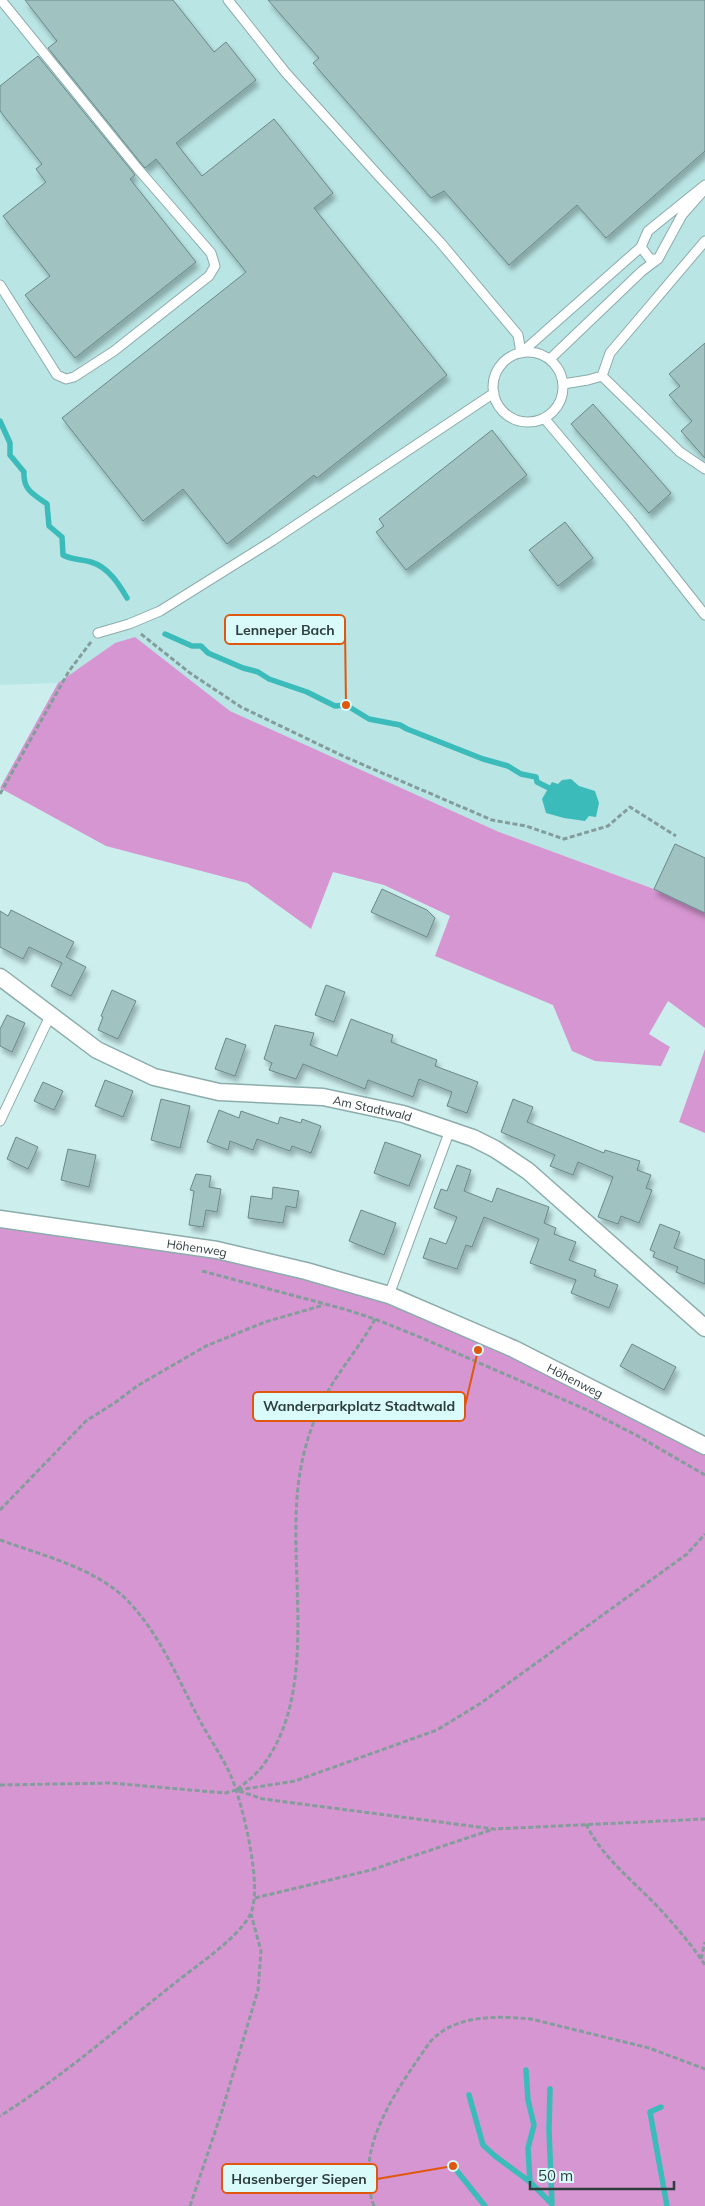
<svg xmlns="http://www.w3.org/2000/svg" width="705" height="2206" viewBox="0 0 705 2206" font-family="Mulish,sans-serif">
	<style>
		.built { fill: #b9e5e4 }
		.forest { fill: #d696d1 }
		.water { fill: #3bbcbb }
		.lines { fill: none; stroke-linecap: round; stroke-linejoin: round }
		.stream { stroke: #3bbcbb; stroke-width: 5.5 }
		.building { fill: #a0c2c1; stroke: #698988; filter: url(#shadow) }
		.lane-casing { stroke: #8bacab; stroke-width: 11 }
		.street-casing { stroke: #8bacab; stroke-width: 19 }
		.path { stroke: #849d9c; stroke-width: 3; stroke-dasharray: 5 2.5; stroke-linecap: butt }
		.lane { stroke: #fff; stroke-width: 9 }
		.street { stroke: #fff; stroke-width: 16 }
		.labels { text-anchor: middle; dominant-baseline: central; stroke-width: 4.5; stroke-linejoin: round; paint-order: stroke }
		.street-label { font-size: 12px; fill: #2f3d3d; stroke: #d9fcfb }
		.leader { fill: none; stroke: #df580e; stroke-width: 2 }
		.callout-dot { fill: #df580e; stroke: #d9fcfb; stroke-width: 2 }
		.callout { fill: #d9fcfb; stroke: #df580e; stroke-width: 2 }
		.callout-label { font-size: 14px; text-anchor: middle; font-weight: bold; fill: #2f3d3d }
	</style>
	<defs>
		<filter id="shadow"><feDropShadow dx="3" dy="5.5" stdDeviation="2.5" flood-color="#0004"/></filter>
	</defs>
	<rect width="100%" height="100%" fill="#ccefee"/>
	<path class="built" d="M0 0H705V913L654 889 499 832 230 711 135 637 115 643 58 683 0 685Z"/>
	<path class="forest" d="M135 637 230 711 499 832 654 889 705 913V1028L668 1001 649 1034 670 1047 661 1066 595 1061 572 1051 553 1005 435 956 450 916 384 885 333 872 311 929 247 883 106 846 0 788 58 683 115 643Z
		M705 1049V1133L679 1122Z
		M0 1219 156 1240 389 1295 705 1446V2206H0Z"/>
	<path class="water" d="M571 779 579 786 595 791 599 803 596 817 589 816 585 821 564 818 546 813 542 799 552 782 558 784 562 780Z"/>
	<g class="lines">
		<path class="stream" d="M0 421 10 443V455L24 472C23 490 33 494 47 504L49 526 62 537 63 555C72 560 81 559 91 562 108 567 119 584 127 598
			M165 634 192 646H201L208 653 243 668 258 672 269 679 307 692 335 706 346 705 369 719 400 725 407 729 483 759 508 766 521 774 536 777 537 782 549 788
			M526 2070 528 2100 534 2125 528 2148 530 2182
			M550 2089 549 2130 552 2204
			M469 2095 483 2145 495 2156 530 2182 551 2203
			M661 2107 650 2112 667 2206
			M453 2166 485 2206"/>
	</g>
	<path class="building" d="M25 0H173L214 52 226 42 256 80 176 143 202 176 274 119 333 193 314 208 447 375 317 478 314 475 227 544 183 489 143 521 62 418 246 272 156 159 145 168 48 48 57 41Z
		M268 0H705V151L606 238 577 205 509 265 444 191 431 198 313 63 319 58Z
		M38 56 135 175 130 179 196 262 75 358 25 295 50 276 3 216 46 182 36 169 42 164 0 111V86Z
		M705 343V458L681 431 692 421 669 395 680 386 669 374Z
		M593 404 671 493 649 513 571 424Z
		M492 430 527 475 406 570 376 532 384 526 379 519Z
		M565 522 593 558 558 586 529 550Z
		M675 844 705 858V913L654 889Z
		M382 889 427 910 435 918 427 937 371 912Z
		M11 910 74 942 66 957 86 967 71 996 51 986 62 963 29 947 23 959 0 947V911L8 916Z
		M326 985 345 992 334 1022 315 1015Z
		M112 990 136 1001 118 1039 98 1030 103 1017 101 1016Z
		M7 1015 25 1023 12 1052 0 1046V1029Z
		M351 1019 393 1035 391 1042 437 1060 435 1066 478 1082 467 1113 447 1106 452 1092 419 1079 413 1097 368 1080 365 1089 303 1064 296 1079 269 1070 272 1063 264 1059 275 1025 314 1033 310 1045 337 1056Z
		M226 1038 246 1045 235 1076 215 1069Z
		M105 1080 133 1091 123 1117 95 1106Z
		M43 1082 63 1091 54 1110 34 1101Z
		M161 1099 190 1106 180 1148 151 1140Z
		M513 1099 533 1107 527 1122 604 1153 605 1150 640 1161 637 1170 651 1175 646 1188 652 1190 639 1223 621 1216 618 1224 598 1217 613 1177 578 1162 573 1175 550 1166 555 1155 501 1132Z
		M219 1110 239 1118 241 1111 278 1124 280 1117 301 1123 302 1119 321 1126 311 1153 292 1146 290 1151 257 1139 253 1150 230 1141 228 1150 207 1142Z
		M16 1137 38 1147 28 1169 7 1159Z
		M385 1142 421 1155 409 1186 374 1173Z
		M68 1149 96 1155 89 1187 61 1180Z
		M457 1165 471 1170 464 1191 492 1202 497 1188 549 1207 544 1223 556 1228 554 1234 576 1242 569 1260 596 1270 594 1276 618 1285 609 1308 571 1293 576 1280 530 1263 539 1239 484 1217 472 1247 466 1245 457 1269 423 1258 430 1238 446 1244 457 1217 434 1208 441 1189 447 1191Z
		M196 1174 211 1176 209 1187 221 1189 217 1212 206 1210 203 1227 189 1225 194 1191 190 1190Z
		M273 1187 299 1191 296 1208 286 1206 283 1223 248 1218 251 1196 272 1199Z
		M361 1210 396 1223 384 1255 349 1241Z
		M660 1224 680 1232 674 1248 705 1260V1284L676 1272 678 1267 653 1257 655 1252 650 1250Z
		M632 1344 676 1367 664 1390 620 1366Z"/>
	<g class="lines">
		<defs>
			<path id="lane" d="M228 0 286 73 377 174 440 242 518 335 521 353
				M705 185 648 231 641 247 650 259H658L682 215 705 189
				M0 285 57 375 66 379 74 377 114 351 209 276 215 266 211 253 138 169 1 0
				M493 387a35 35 0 1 1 70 0a35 35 0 1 1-70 0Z
				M521 353 641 247
				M550 359 642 271 658 259
				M602 376 680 452 705 469
				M563 384 588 380 602 376 610 353 705 241
				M544 418 630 520 705 615
				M98 633 129 624 160 611 272 541 494 393
				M0 1121 50 1016
				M389 1295 450 1130"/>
			<g id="street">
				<path id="s1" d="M0 977 97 1050 154 1077 219 1092 323 1097 403 1114 473 1138 495 1149 528 1171 705 1328"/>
				<path id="s2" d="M0 1219 217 1250 306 1271 389 1295 514 1349 705 1446"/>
			</g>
		</defs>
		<use href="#lane" class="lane-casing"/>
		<use href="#street" class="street-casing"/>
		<path class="path" d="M141 634 190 673 241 707 345 757 492 820 526 826 564 839 608 826 630 807 676 836
			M0 794 69 671 91 642
			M202 1271 344 1309 375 1319 422 1338 585 1409 636 1435 705 1475
			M0 1510 86 1421 116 1402 137 1386 206 1346 265 1322 324 1305
			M0 1540C41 1555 92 1567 125 1598 159 1632 177 1677 199 1719 209 1738 222 1756 231 1776 242 1802 264 1889 250 1915 237 1939 197 1965 175 1983 118 2028 62 2077 0 2116
			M0 1785 111 1783 225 1793 236 1790 263 1799 494 1829 705 1819
			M237 1789C247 1782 257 1774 264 1764 323 1683 283 1558 301 1467 306 1439 317 1410 331 1386 345 1363 363 1342 375 1319
			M238 1790 295 1781 437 1730 481 1703 687 1554 705 1534
			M586 1824C602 1857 631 1879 656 1905 674 1924 691 1944 705 1965
			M255 1898 371 1870 491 1830
			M701 1959 705 1942
			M190 2206 222 2111 258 1990 261 1951 251 1914
			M374 2206C352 2148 399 2087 430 2042 455 2014 497 2016 531 2019L649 2048 705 2069"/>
		<use href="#lane" class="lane"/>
		<use href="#street" class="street"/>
	</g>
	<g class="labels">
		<g class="street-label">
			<text stroke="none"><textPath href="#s1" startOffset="406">Am Stadtwald</textPath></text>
			<text stroke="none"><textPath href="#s2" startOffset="199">Höhenweg</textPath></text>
			<text stroke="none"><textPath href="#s2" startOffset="602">Höhenweg</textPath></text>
		</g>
	</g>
	<path class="leader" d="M346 705L345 630M478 1350L465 1406M453 2166L377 2179"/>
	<g class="callout-dot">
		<circle cx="346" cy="705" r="5"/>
		<circle cx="478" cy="1350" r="5"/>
		<circle cx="453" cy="2166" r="5"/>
	</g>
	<g class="callout">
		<rect x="225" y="615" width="120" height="29" rx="5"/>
		<rect x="253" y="1392" width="212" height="29" rx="5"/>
		<rect x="222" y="2164" width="155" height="29" rx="5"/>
	</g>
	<g class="callout-label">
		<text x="285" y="635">Lenneper Bach</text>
		<text x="359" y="1411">Wanderparkplatz Stadtwald</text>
		<text x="299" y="2184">Hasenberger Siepen</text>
	</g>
	<path d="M530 2181v8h144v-8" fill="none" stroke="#2f3d3d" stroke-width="2.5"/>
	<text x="538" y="2181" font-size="15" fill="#2f3d3d" stroke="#d9fcfb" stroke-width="4" paint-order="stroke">50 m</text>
</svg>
